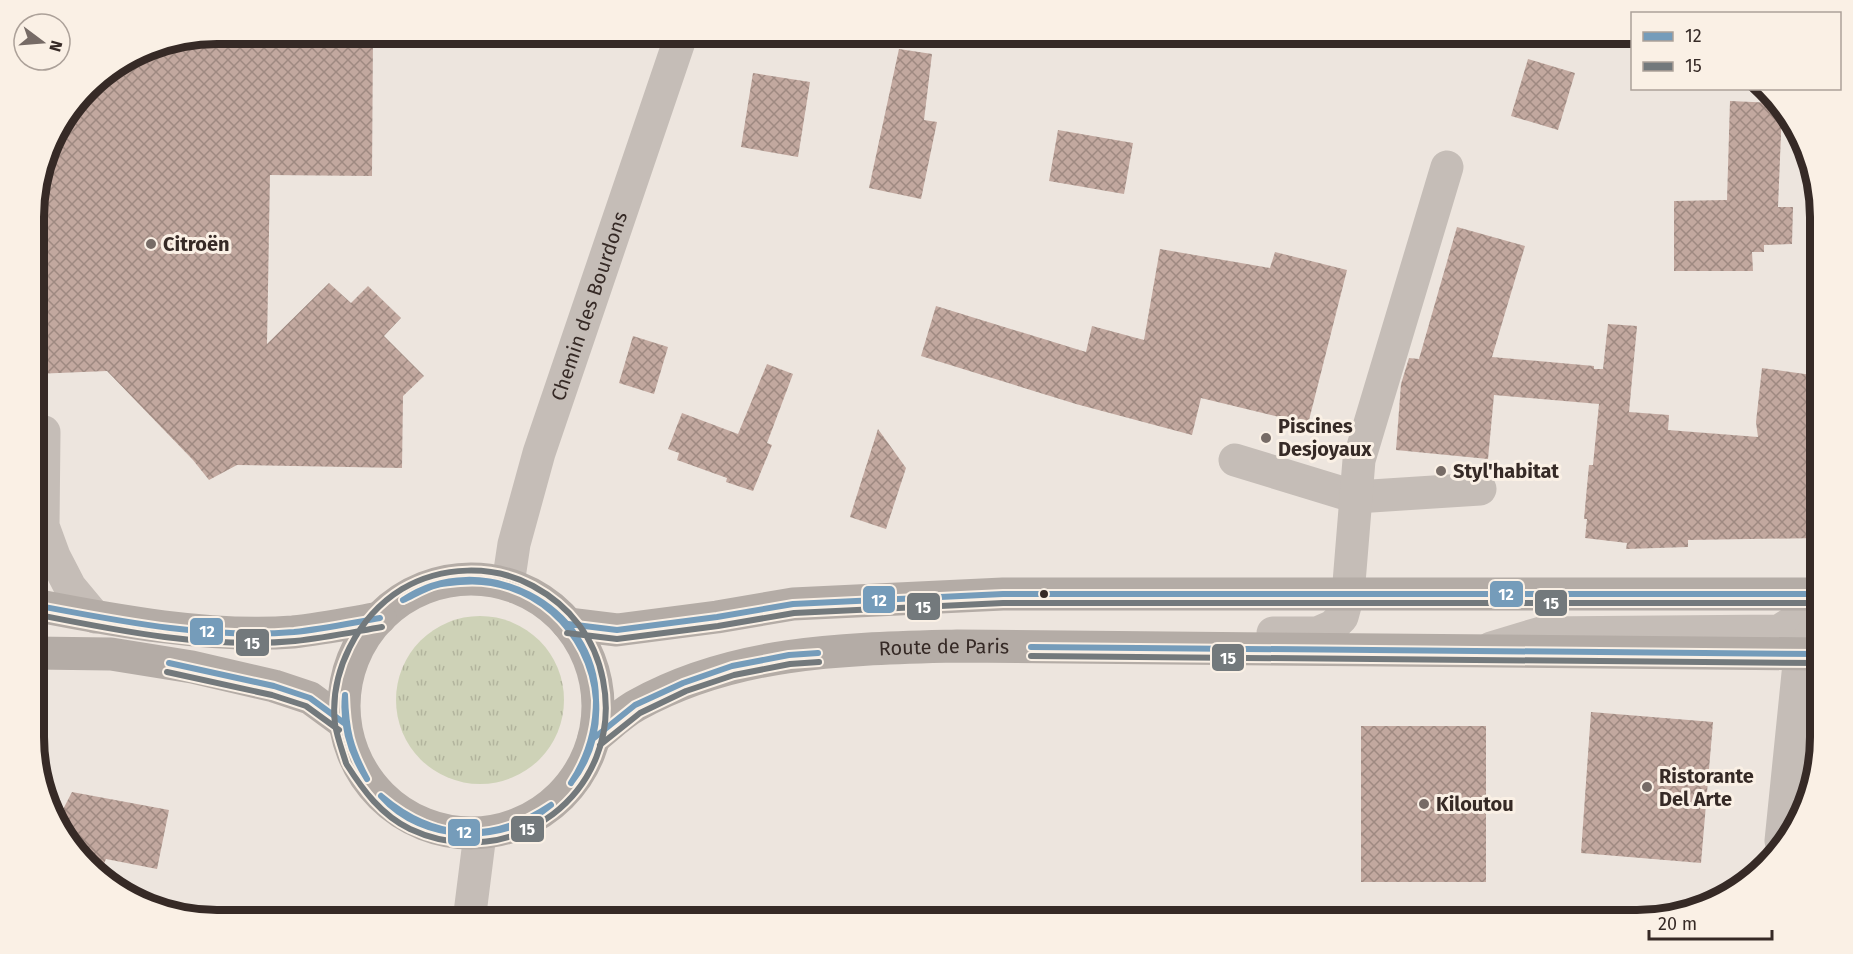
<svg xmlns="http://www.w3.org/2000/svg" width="1853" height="954" viewBox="0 0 1853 954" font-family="'Fira Sans',sans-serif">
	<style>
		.grass { fill: url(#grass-tufts) }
		.building { fill: url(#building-cross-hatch) }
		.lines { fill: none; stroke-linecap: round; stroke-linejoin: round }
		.minor { stroke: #c5bdb7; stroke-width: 33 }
		.major { stroke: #b4aca6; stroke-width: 33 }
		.bus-1-casing { stroke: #faf0e5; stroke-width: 10 }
		.bus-2-casing { stroke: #faf0e5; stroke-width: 10 }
		.bus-1 { stroke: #759cba; stroke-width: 6 }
		.bus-2 { stroke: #73797c; stroke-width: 6 }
		.poi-dot { fill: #766b66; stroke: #faf0e5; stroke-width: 2 }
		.bus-dot { fill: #362a26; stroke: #faf0e5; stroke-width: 2 }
		.labels { text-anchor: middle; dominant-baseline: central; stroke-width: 6; stroke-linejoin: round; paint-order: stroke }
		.poi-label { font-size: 20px; font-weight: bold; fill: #362a26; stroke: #faf0e5; text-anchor: start }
		.street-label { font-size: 20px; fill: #362a26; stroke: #faf0e5 }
		.rim { fill: none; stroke: #362a26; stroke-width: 8 }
		.line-badge { stroke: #faf0e5; stroke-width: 2 }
		.badge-label { font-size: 16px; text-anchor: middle; font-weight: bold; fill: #fff }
	</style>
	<defs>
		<pattern id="grass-tufts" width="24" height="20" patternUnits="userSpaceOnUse" patternTransform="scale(1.5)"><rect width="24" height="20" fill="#ced2b7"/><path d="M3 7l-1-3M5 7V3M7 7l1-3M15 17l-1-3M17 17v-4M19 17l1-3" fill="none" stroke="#b2b49d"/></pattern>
		<pattern id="building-cross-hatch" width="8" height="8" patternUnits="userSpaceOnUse" patternTransform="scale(1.5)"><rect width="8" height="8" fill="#c2a89f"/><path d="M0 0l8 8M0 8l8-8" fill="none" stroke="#9e8981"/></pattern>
	</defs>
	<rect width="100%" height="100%" fill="#ede5de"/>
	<path class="grass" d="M396 700a84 84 0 1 1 168 0a84 84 0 1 1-168 0Z"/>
	<path class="building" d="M217 33H373L372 176 270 175 267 344 329 283 351 303 368 286 401 318 384 336 424 376 403 396 402 468 237 465 209 480 193 460 107 371 34 374 33 205 52 135 95 79 147 47Z
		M899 49 932 54 924 120 937 122 921 199 869 188Z
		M1528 59 1575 73 1558 130 1511 116Z
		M753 73 810 82 798 157 741 147Z
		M1730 101 1775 103 1782 109 1778 207H1793L1792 244 1764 245V252H1752L1753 271H1674V201L1727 200Z
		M1058 130 1133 143 1124 194 1049 181Z
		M1457 227 1525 246 1492 357 1594 366V369H1603L1608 324 1637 326 1629 412 1669 415 1668 430 1758 437 1756 422 1762 368 1819 376V442H1817L1819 538 1688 540V547L1626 549 1627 543 1585 538 1587 519H1584L1589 465H1593L1599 404 1494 395 1488 459 1396 450 1401 384 1409 358 1419 359Z
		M1160 249 1270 268 1275 252 1347 270 1308 424 1201 398 1192 435 1076 404 921 356 936 306 1086 352 1092 326 1144 340Z
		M633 336 668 347 654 394 619 383Z
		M767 364 793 374 767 443 772 445 753 491 726 482 727 478 677 460 679 453 668 449 682 413 738 434Z
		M878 429 906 468 886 529 850 517Z
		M1591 712 1713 722 1701 863 1581 853Z
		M1361 726H1486V882H1361Z
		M72 792 169 810 157 869 106 859 100 873 71 849 58 819Z"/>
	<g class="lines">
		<g class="minor">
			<path d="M44 432 43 526 54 556 70 587 95 617"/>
			<path d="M1235 460 1356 497 1480 489"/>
			<path id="s1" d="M508 584 514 544 539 453 682 33"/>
			<path d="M1273 633H1317L1333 626 1342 617 1348 595 1359 460 1447 167"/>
			<path d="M1491 648 1541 633 1779 631 1820 605"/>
			<path d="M1781 841 1800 654 1814 631"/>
			<path d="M469 921 480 834"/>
		</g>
		<g class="major">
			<circle cx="471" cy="706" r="127"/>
			<path d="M34 605C116 621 210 638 293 632 322 629 351 623 380 618"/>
			<path d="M568 624 617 630 717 617 793 604 1003 594H1820"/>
			<path d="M34 653 111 654 192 667 274 686 310 698 344 723"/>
			<path id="s2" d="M594 738C608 727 622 713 637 705 736 650 847 649 957 646L1820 654"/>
		</g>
		<defs>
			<path id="bus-1" d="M403 600C481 547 596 605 596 700
				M403 600C414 595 425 588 437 585 444 583 452 583 460 582 530 575 591 630 596 700
				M34 605C119 621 207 639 294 632 323 629 351 623 380 618
				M568 624 617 630 717 617 793 604 1003 594H1820
				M1031 647 1820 654
				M169 663 274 686 310 698 344 723
				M345 695C346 730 350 747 367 779
				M345 695C342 726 350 753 367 779
				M594 738 635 705 683 683 732 666 789 655 818 653
				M571 783C588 757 596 731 596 700
				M571 783C590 759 598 730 596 700
				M381 796C435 842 493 844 551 805
				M381 796C423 844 504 845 551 805"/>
			<path id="bus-2" d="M34 614C119 631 208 649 295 641 324 638 353 632 382 627
				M567 633 617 639 718 626 794 613 1003 603H1820
				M1031 656 1820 663
				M167 672 272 695 306 706 339 730
				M600 745 640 713 686 691 734 675 790 664 819 662
				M346 763C342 750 337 737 335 724 329 672 358 616 402 589 441 566 493 564 533 586 570 606 595 638 603 680 625 791 512 877 410 829 381 815 363 790 347 765"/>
		</defs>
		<use href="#bus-1" class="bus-1-casing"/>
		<use href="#bus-2" class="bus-2-casing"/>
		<use href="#bus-1" class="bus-1"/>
		<use href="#bus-2" class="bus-2"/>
	</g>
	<g class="poi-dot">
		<circle cx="151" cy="244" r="6"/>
		<circle cx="1266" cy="438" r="6"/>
		<circle cx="1441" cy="471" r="6"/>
		<circle cx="1647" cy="787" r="6"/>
		<circle cx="1424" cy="804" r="6"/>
	</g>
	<circle class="bus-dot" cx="1044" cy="594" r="5"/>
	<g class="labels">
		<g class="poi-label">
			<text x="163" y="244">Citroën</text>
			<text x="1278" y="426">Piscines<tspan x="1278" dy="23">Desjoyaux</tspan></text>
			<text x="1453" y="471">Styl'habitat</text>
			<text x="1659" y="776">Ristorante<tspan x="1659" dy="23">Del Arte</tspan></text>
			<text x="1436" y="804">Kiloutou</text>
		</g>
		<g class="street-label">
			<text stroke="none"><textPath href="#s1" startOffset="290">Chemin des Bourdons</textPath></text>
			<text stroke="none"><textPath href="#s2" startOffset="370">Route de Paris</textPath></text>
		</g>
	</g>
	<path d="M0 0H1853V954H0ZM217 44H1637A173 173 0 0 1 1810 217V737A173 173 0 0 1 1637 910H217A173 173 0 0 1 44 737V217A173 173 0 0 1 217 44Z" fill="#faf0e5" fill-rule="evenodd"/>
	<path class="rim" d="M217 44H1637A173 173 0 0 1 1810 217V737A173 173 0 0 1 1637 910H217A173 173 0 0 1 44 737V217A173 173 0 0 1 217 44Z"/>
	<g class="line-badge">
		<rect x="1489" y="580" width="35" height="28" rx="6" fill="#759cba"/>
		<rect x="862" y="585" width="34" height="29" rx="6" fill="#759cba"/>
		<rect x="1534" y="589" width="34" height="28" rx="6" fill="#73797c"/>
		<rect x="906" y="592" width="35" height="29" rx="6" fill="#73797c"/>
		<rect x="189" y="617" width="35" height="29" rx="6" fill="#759cba"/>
		<rect x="235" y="628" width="35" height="29" rx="6" fill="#73797c"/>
		<rect x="1211" y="643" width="34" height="29" rx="6" fill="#73797c"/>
		<rect x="510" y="815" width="35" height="28" rx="6" fill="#73797c"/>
		<rect x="447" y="818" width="34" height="29" rx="6" fill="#759cba"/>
	</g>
	<g class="badge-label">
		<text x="1506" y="600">12</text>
		<text x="879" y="606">12</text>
		<text x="1551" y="609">15</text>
		<text x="923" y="613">15</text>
		<text x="207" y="637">12</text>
		<text x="252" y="649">15</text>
		<text x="1228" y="664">15</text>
		<text x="527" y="835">15</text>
		<text x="464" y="838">12</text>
	</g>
	<rect x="1631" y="12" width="210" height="78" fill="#faf0e5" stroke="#aca199" stroke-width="1.5"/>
	<rect x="1643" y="32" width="30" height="9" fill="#759cba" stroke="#aca199" stroke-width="1.5"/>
	<text x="1685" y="42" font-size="18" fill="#362a26">12</text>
	<rect x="1643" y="62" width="30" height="9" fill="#73797c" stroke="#aca199" stroke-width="1.5"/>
	<text x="1685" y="72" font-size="18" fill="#362a26">15</text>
	<g transform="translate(42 42) rotate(106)"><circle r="28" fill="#faf0e5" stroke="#aca199" stroke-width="1.5"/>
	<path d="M0-4.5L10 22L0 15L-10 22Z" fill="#766b66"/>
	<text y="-9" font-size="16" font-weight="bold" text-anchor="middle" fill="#362a26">N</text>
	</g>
	<path d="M1649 930v9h123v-9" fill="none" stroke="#362a26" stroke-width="3"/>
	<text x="1658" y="930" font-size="18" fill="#362a26" stroke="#faf0e5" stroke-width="4.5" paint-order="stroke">20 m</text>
</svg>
